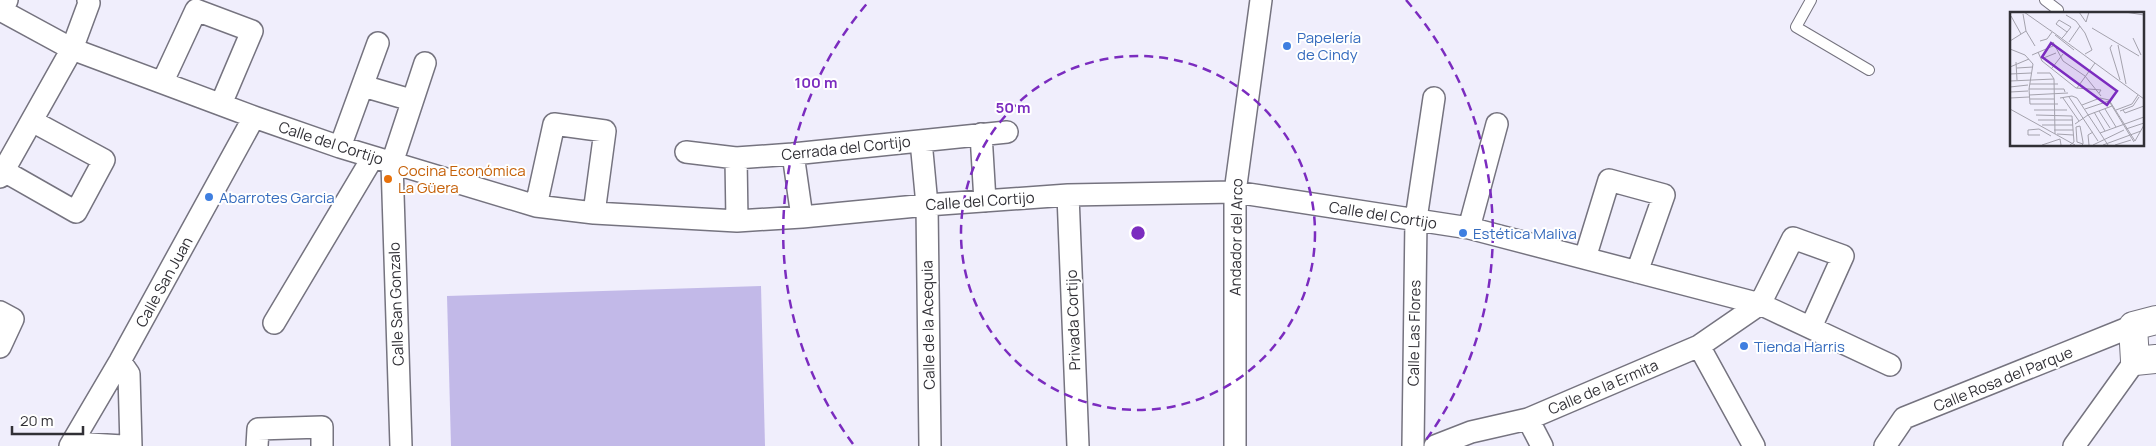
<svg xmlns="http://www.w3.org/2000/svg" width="2156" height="446" viewBox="0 0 2156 446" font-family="Manrope,sans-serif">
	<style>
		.green { fill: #c2b9e8 }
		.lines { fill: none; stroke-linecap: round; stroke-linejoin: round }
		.lane-casing { stroke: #75737f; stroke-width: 12 }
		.street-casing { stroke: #75737f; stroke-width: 24 }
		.secondary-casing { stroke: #75737f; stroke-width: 30 }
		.lane { stroke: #fff; stroke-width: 10 }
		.street { stroke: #fff; stroke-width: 21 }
		.secondary { stroke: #fff; stroke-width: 28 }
		.ring { fill: none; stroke: #7b2cbf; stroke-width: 2.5; stroke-dasharray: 9 6 }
		.shop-dot { fill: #3f7fe0; stroke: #fff; stroke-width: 2 }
		.food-dot { fill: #e8710a; stroke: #fff; stroke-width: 2 }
		.labels { text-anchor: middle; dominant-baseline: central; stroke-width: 4; stroke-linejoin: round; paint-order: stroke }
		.shop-label { font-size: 15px; fill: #366cbe; stroke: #fff; text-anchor: start }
		.street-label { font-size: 15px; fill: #313036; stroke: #fff }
		.food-label { font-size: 15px; fill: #c56008; stroke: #fff; text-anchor: start }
		.inset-road { fill: none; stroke: #a4a2ad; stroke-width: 1 }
		.view { fill: #7b2cbf; fill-opacity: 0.15; stroke: #7b2cbf; stroke-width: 2.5 }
		.inset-edge { fill: none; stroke: #313036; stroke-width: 2.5 }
		.centre { fill: #7b2cbf; stroke: #fff; stroke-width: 2.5 }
		.ring-label { font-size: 15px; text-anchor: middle; font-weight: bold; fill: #7b2cbf; stroke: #fff; stroke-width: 4; stroke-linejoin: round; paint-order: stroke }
	</style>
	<rect width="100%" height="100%" fill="#f0eefc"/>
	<path class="green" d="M761 286 765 446H451L447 296Z"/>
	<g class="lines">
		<defs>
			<path id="lane" d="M1811 0 1796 27 1869 70
				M2045 0 2058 10"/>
			<path id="street" d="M7 0 2 11 72 49 254 117 340 147 536 206 594 213 737 221 802 217 927 205 1068 195 1235 192 1469 228 1760 304 1890 365
				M163 81 196 10 252 31 221 104
				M363 86 411 100
				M981 134 985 201
				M921 141 927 205 930 446
				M340 147 378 43
				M686 152 736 158 793 154 1007 132
				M793 154 802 217
				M736 158 737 221
				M4 171 76 212 104 160 32 121
				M0 177 72 49 89 3 88 0
				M1068 195 1078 446
				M536 206 554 124 605 131 594 213
				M1469 228 1497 124
				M1585 258 1609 180 1664 195 1637 272
				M0 312 13 319 0 347
				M274 323 373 157
				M1699 346 1754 446
				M120 361 129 374 131 446
				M1528 419 1542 446
				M73 443 123 446
				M70 446 120 361 254 117
				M257 446 258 429 322 427V446
				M401 446 392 163 425 63
				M1235 446V192L1261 0
				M1413 446 1416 219 1434 98
				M1435 446 1471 432 1528 419 1699 346 1760 304 1793 238 1843 256 1811 327
				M1885 446 1904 418 2133 326
				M2074 446 2135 361"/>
			<path id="secondary" d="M2156 320 2133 326 2135 361 2156 359"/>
		</defs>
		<use href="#lane" class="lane-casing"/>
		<use href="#street" class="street-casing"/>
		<use href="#secondary" class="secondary-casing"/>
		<use href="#lane" class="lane"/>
		<use href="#street" class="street"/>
		<use href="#secondary" class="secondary"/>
	</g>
	<g class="ring">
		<circle cx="1138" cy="233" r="177"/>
		<path d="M853 444A355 355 0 0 1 870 0M1406 0A355 355 0 0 1 1423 444"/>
	</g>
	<g class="shop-dot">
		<circle cx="1287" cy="46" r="5"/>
		<circle cx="209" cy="197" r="5"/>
		<circle cx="1463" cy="233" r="5"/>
		<circle cx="1744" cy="346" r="5"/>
	</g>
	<circle class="food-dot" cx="388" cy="179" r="5"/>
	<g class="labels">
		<g class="shop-label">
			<text x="1297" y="37">Papelería<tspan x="1297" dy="17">de Cindy</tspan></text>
			<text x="219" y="197">Abarrotes Garcia</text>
			<text x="1473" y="233">Estética Maliva</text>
			<text x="1754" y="346">Tienda Harris</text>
		</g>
		<g class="street-label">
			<text transform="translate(331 143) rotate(18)">Calle del Cortijo</text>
			<text transform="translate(846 148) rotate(-6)">Cerrada del Cortijo</text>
			<text transform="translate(980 201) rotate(-4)">Calle del Cortijo</text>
			<text transform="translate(1383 215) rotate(9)">Calle del Cortijo</text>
			<text transform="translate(1236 237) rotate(-89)">Andador del Arco</text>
			<text transform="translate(164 282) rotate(-61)">Calle San Juan</text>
			<text transform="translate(396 304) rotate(-92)">Calle San Gonzalo</text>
			<text transform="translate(1073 320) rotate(-92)">Privada Cortijo</text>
			<text transform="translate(928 325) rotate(-91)">Calle de la Acequia</text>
			<text transform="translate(1414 333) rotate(-89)">Calle Las Flores</text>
			<text transform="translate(2003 379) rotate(-22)">Calle Rosa del Parque</text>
			<text transform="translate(1603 387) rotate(-23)">Calle de la Ermita</text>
		</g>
		<g class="food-label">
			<text x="398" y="170">Cocina Económica<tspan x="398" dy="17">La Güera</tspan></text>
		</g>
	</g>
	<g transform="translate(2010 12)">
		<rect width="134" height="134" fill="#f0eefc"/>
		<path class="inset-road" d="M14 0 41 19M69 0 76 10 79 0M115 0 134 3M13 2 16 19 25 34M56 3 66 9 75 21 82 38 75 42M1 4 11 22M82 16 129 44M40 18 134 87M45 23 64 38M52 26 54 24 61 15 49 8 46 12 57 20M123 26 131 43M0 29 16 19M30 29 37 27 42 20M59 30 70 14M102 33 100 36 110 68M108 33 116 72M0 37 15 43 23 52 19 77 20 92H48M28 40 32 49 66 76 91 78 89 81M22 43 43 34V30L53 49 75 64 91 84M31 47 46 41M6 50 7 68M0 55 19 47M7 56 23 55M42 56 53 42M27 61H40L44 67M0 62 21 61M44 67 45 122M0 69 44 67M20 72H48M0 75 18 73M67 76 85 51M19 77H54L55 80M0 80 18 79M19 83 58 81M59 85 88 129M0 86 19 85M50 86 62 84 67 86 98 133M53 86 69 109M20 87H44M99 88 125 129M99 89 124 130M72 93 90 86 99 88M0 97 65 133M75 97 99 89M95 97 106 115M24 98H57M106 98 122 92 128 83M113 98 115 101 134 94M89 99 100 116M110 99 123 94 129 85M84 100 95 119M26 103 62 104 64 130 60 133M28 108H63M65 112 78 103 102 94M32 113H63M116 117 134 111M44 118H63M90 121 134 105M47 122 63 123M30 123H18V118L29 117 41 124M125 129 134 113M32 133 50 127 51 133M72 133 73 132V130L70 114 66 115 67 130 73 132M79 133 78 123 83 120M83 133 114 118M93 133 131 119M105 133 121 128"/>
		<path class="view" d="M41 31 107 79 97 93 32 45Z"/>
		<rect width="134" height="134" class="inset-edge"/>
	</g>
	<circle cx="1138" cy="233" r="8" class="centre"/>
	<g class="ring-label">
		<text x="816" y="88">100 m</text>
		<text x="1013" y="113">50 m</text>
	</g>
	<path d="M12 426v8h71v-8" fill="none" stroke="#313036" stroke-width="2.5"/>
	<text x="20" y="426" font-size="15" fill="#313036" stroke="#ffffff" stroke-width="4" paint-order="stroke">20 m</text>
</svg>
